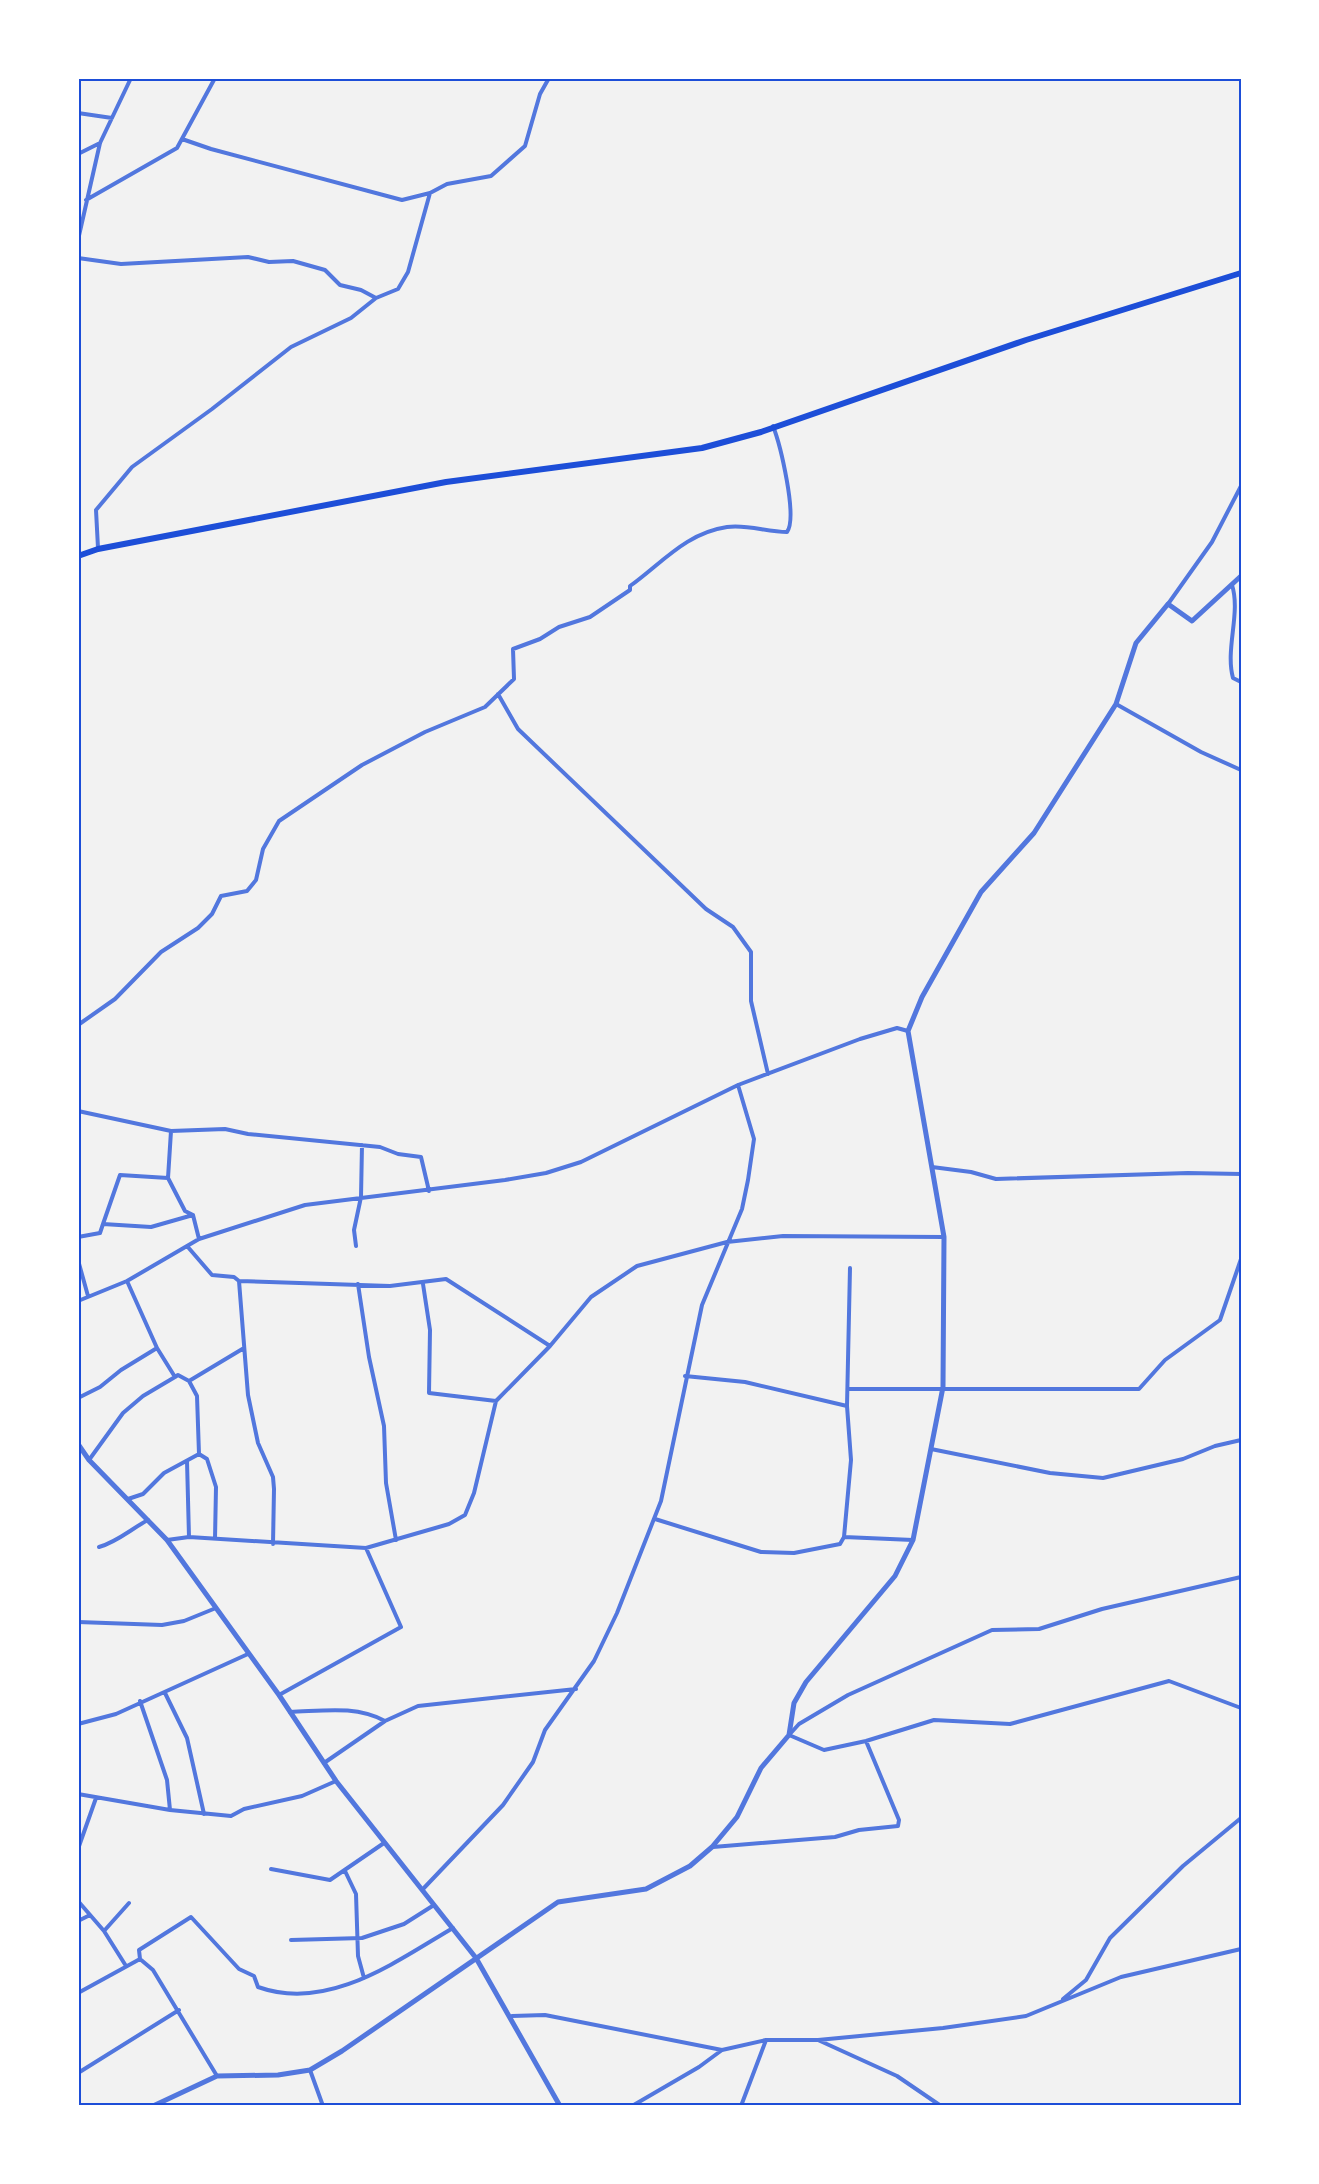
<svg xmlns="http://www.w3.org/2000/svg" width="1319" height="2184" viewBox="0 0 1319 2184" font-family="'Fira Sans Condensed',sans-serif">
	<style>
		.lines { fill: none; stroke-linecap: round; stroke-linejoin: round }
		.minor { stroke: #5277de; stroke-width: 4 }
		.tertiary { stroke: #5277de; stroke-width: 5 }
		.primary { stroke: #1d4ed8; stroke-width: 6 }
		.neatline { fill: none; stroke: #1d4ed8; stroke-width: 2 }
	</style>
	<rect width="100%" height="100%" fill="#f2f2f2"/>
	<g class="lines">
		<path class="minor" d="M78 113 112 118
			M182 139 211 149 402 200 430 193
			M78 154 100 143
			M86 200 177 148 215 78
			M78 240 100 143 131 78
			M78 258 121 264 248 257 269 262 293 261 325 270 340 285 361 290 376 298
			M98 548 96 510 132 467 212 409 291 347 351 318 376 298 398 289 408 272 430 193 447 184 491 176 525 146 540 94 549 78
			M1232 585C1241 613 1225 649 1233 678L1241 682
			M1168 604 1212 542 1241 486
			M498 694 518 729 706 909 733 927 751 952V1001L768 1074
			M1116 704 1201 752 1241 770
			M78 1025 115 999 161 952 198 928 212 914 221 896 247 891 256 880 263 849 279 821 362 765 425 732 485 707 514 679 513 649 540 639 559 627 590 617 630 590V586C662 563 686 533 727 527 747 524 767 532 787 532 798 517 780 444 773 426
			M78 1111 171 1131 225 1129 248 1134 380 1147 398 1154 421 1157 429 1191
			M171 1131 168 1178 185 1211 193 1215
			M932 1167 971 1172 996 1179 1188 1173 1241 1174
			M103 1224 120 1175 168 1178
			M78 1237 100 1233 103 1224 151 1227 193 1215 199 1239
			M187 1246 212 1275 234 1277 239 1281 390 1286 446 1279 550 1346
			M356 1246 354 1230 361 1197 362 1145
			M78 1260 88 1296
			M127 1281 157 1348 175 1377 178 1375 189 1381 244 1348
			M239 1281 248 1395 258 1443 273 1477 274 1489 273 1544
			M358 1284 369 1357 384 1426 386 1483 396 1540
			M423 1284 430 1330 429 1393 496 1401
			M78 1301 127 1281 199 1239 305 1205 505 1180 546 1173 581 1162 738 1085 860 1039 897 1028 908 1031
			M685 1376 745 1382 847 1406
			M189 1381 197 1396 199 1454 207 1459 216 1487 215 1539
			M848 1389H1139L1165 1360 1220 1320 1241 1259
			M78 1398 100 1387 121 1370 157 1348
			M931 1449 1050 1473 1103 1478 1183 1459 1215 1446 1241 1440
			M89 1460 123 1413 143 1396 175 1377
			M187 1461 189 1537
			M128 1499 143 1494 164 1473 199 1454
			M655 1519 761 1552 794 1553 840 1544 844 1537 851 1460 847 1406 850 1268
			M844 1537 913 1540
			M167 1540 189 1537 366 1548 449 1524 465 1515 474 1493 496 1401 550 1346 591 1297 637 1266 727 1242 783 1236 944 1237
			M99 1547C117 1542 131 1529 148 1520
			M1241 1577 1102 1609 1039 1629 992 1630 848 1695 799 1724 789 1735 824 1750 866 1741 934 1720 1010 1724 1169 1681 1241 1708
			M78 1622 162 1625 184 1621 216 1608
			M165 1693 187 1738 204 1814
			M279 1695 401 1627 366 1548
			M140 1701 167 1780 170 1810
			M290 1712C323 1711 355 1705 385 1721L418 1706 576 1689
			M78 1724 116 1714 248 1654
			M324 1763 385 1721
			M78 1794 170 1810 231 1816 244 1809 302 1796 336 1781
			M713 1847 835 1837 859 1830 898 1826 899 1820 866 1741
			M78 1849 96 1798
			M271 1869 330 1880 384 1843
			M345 1871 356 1894 358 1956 364 1978
			M423 1889 503 1805 533 1762 545 1730 594 1661 617 1613 661 1501 702 1305 742 1209 748 1180 754 1139 738 1085
			M78 1901 104 1931 126 1966
			M78 1921 90 1915
			M104 1931 129 1903
			M291 1940 362 1938 404 1924 434 1905
			M140 1959 153 1970 217 2076
			M78 1993 140 1959 139 1950 191 1917 239 1969 254 1976 258 1987C328 2012 395 1962 453 1928
			M1063 1999 1086 1980 1110 1938 1183 1866 1241 1818
			M512 2016 545 2015 722 2050 766 2040H818L943 2028 1026 2016 1121 1977 1241 1949
			M818 2040 897 2076 941 2106
			M310 2070 323 2106
			M78 2073 179 2010
			M632 2106 699 2067 722 2050
			M741 2106 766 2040"/>
		<path class="tertiary" d="M78 1444 89 1460 167 1540 279 1695 336 1781 476 1958 560 2106
			M153 2106 217 2076 278 2075 310 2070 342 2051 558 1902 646 1889 690 1866 712 1847 737 1817 761 1768 789 1735 794 1703 806 1682 895 1576 913 1540 943 1387 944 1237 908 1031 922 997 981 892 1034 833 1116 704 1136 643 1168 604 1192 621 1241 576"/>
		<path class="primary" d="M78 556 98 549 446 482 702 448 761 432 1026 340 1241 273"/>
	</g>
	<rect width="1319" height="2184" fill="none" stroke="#ffffff" stroke-width="159"/>
	<rect x="80" y="80" width="1160" height="2024" class="neatline"/>
</svg>
